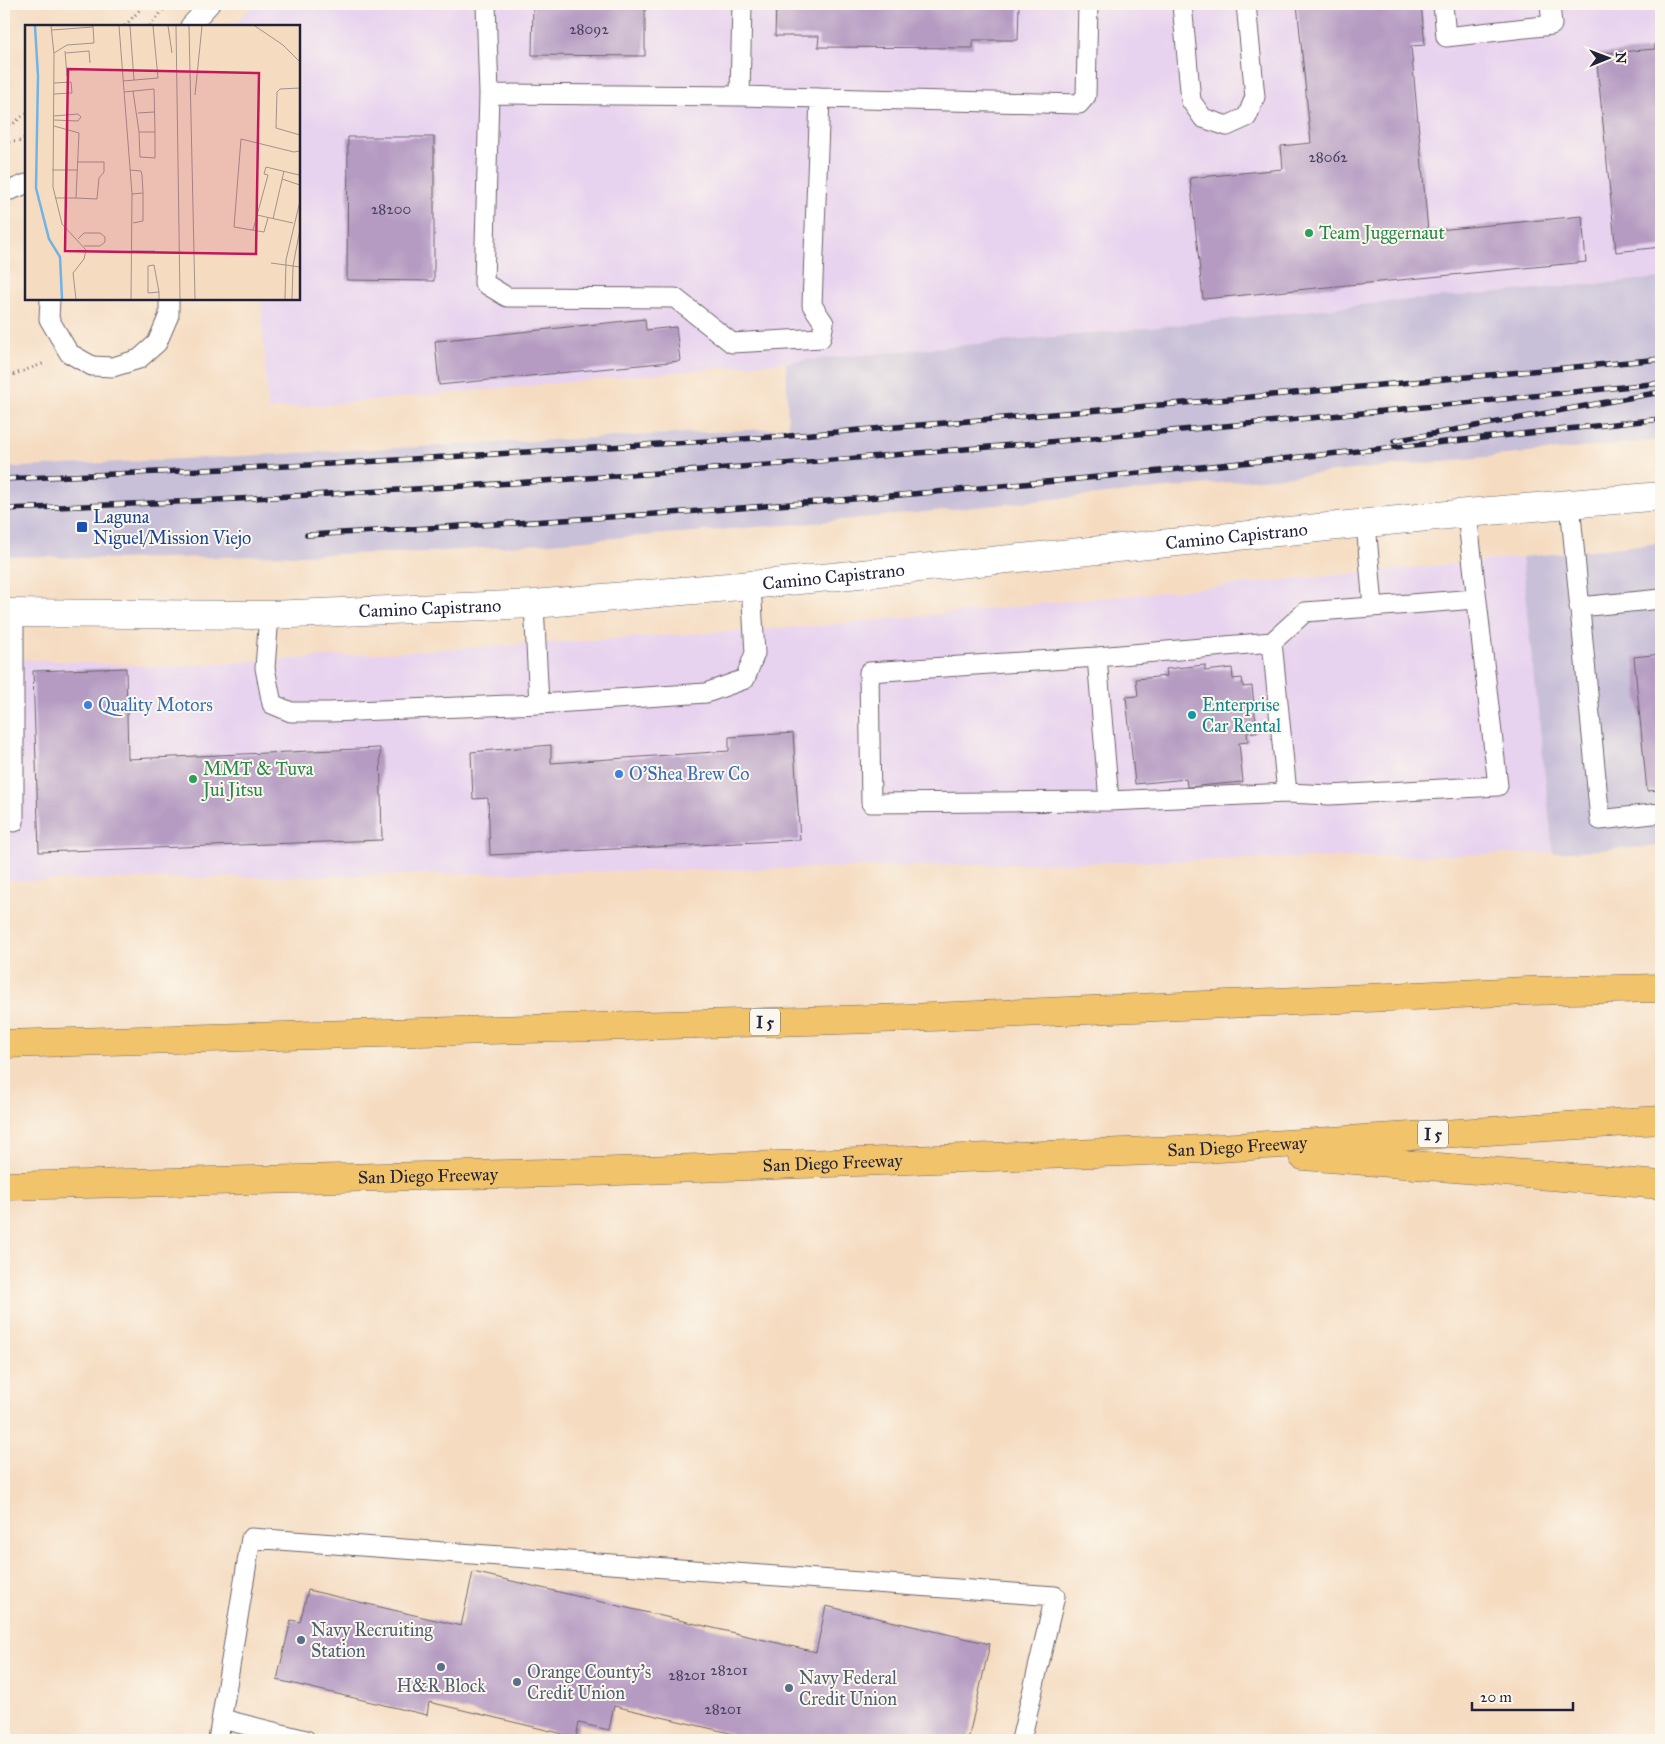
<svg xmlns="http://www.w3.org/2000/svg" width="1665" height="1744" viewBox="0 0 1665 1744" font-family="'IM FELL Great Primer',serif">
	<style>
		.built { fill: #e7d2ef }
		.industrial { fill: #c8bfd8 }
		.building { fill: #b59bc2 }
		.lines { fill: none; stroke-linecap: round; stroke-linejoin: round }
		.service-casing { stroke: #6c636a; stroke-width: 21 }
		.tertiary-casing { stroke: #6c636a; stroke-width: 29 }
		.motorway-casing { stroke: #6c636a; stroke-width: 29 }
		.path { stroke: #6c636a; stroke-width: 3; stroke-dasharray: 1 4; stroke-linecap: butt }
		.service { stroke: #fff; stroke-width: 19 }
		.tertiary { stroke: #fff; stroke-width: 28 }
		.motorway { stroke: #f1c36a; stroke-width: 28 }
		.rail-casing { stroke: #22223b; stroke-width: 5.5 }
		.rail { stroke: #fbf7ec; stroke-width: 4; stroke-dasharray: 11; stroke-linecap: butt }
		.leisure-dot { fill: #2e9e5b; stroke: #fbf7ec; stroke-width: 2 }
		.transit-dot { fill: #1a4fb4; stroke: #fbf7ec; stroke-width: 2 }
		.shop-dot { fill: #3f7fe0; stroke: #fbf7ec; stroke-width: 2 }
		.culture-dot { fill: #0f9aa8; stroke: #fbf7ec; stroke-width: 2 }
		.service-dot { fill: #5c6f8a; stroke: #fbf7ec; stroke-width: 2 }
		.labels { text-anchor: middle; dominant-baseline: central; stroke-width: 4; stroke-linejoin: round; paint-order: stroke }
		.number-label { font-size: 15px; fill: #47405d }
		.shield { fill: #fbf7ec; stroke: #636270; stroke-width: 1 }
		.shield-label { font-size: 16px; font-weight: bold; fill: #22223b }
		.leisure-label { font-size: 18px; fill: #27864d; stroke: #fbf7ec; text-anchor: start }
		.transit-label { font-size: 18px; fill: #164399; stroke: #fbf7ec; text-anchor: start }
		.street-label { font-size: 18px; fill: #22223b; stroke: #fbf7ec }
		.shop-label { font-size: 18px; fill: #366cbe; stroke: #fbf7ec; text-anchor: start }
		.culture-label { font-size: 18px; fill: #0d838f; stroke: #fbf7ec; text-anchor: start }
		.service-label { font-size: 18px; fill: #4e5e75; stroke: #fbf7ec; text-anchor: start }
		.inset-river { fill: none; stroke: #71b3e6; stroke-width: 2.5 }
		.inset-road { fill: none; stroke: #a1928b; stroke-width: 1 }
		.view { fill: #c2185b; fill-opacity: 0.15; stroke: #c2185b; stroke-width: 2.5 }
		.inset-edge { fill: none; stroke: #22223b; stroke-width: 2.5 }
	</style>
	<rect width="100%" height="100%" fill="#fbf7ec"/>
	<filter id="ink" filterUnits="userSpaceOnUse"><feTurbulence type="fractalNoise" baseFrequency=".02" numOctaves="2"/><feDisplacementMap in="SourceGraphic" scale="10" xChannelSelector="R" yChannelSelector="G"/><feConvolveMatrix kernelMatrix="1 2 1 2 8 2 1 2 1" color-interpolation-filters="sRGB"/></filter>
	<filter id="wash" filterUnits="userSpaceOnUse"><feTurbulence type="fractalNoise" baseFrequency=".0096" numOctaves="4" result="noise"/><feDisplacementMap in="SourceGraphic" scale="20" xChannelSelector="R" yChannelSelector="G"/><feGaussianBlur stdDeviation="1.12" result="paint"/><feColorMatrix in="noise" values="0 0 0 0 0 0 0 0 0 0 0 0 0 0 0 0 0 1.4 0 .05"/><feComposite in="paint" operator="in"/></filter>
	<g filter="url(#wash)">
		<rect width="100%" height="100%" fill="#f5dcc1"/>
		<path class="built" d="M255 4H1661V278L1388 302 1158 327 268 410 261 299H299V26H232Z
			M1522 557 1553 853 824 868 4 881V658L163 667 816 626Z
			M1661 1720V1740H1646Z"/>
		<path class="industrial" d="M1661 278V440L811 523 431 552 124 559 4 556V468L788 428 786 362 1158 327 1388 302Z
			M1661 543V846L1553 853 1522 557Z"/>
		<g id="blocks">
			<path class="building" d="M533 4H645V56L532 55Z
				M776 4H1019L1018 40H973V48L818 47 819 36H775Z
				M1297 4H1421L1425 45 1411 46 1428 231 1582 216 1586 262 1203 299 1190 178 1283 169 1281 146 1311 143Z
				M1661 42V247L1616 252 1596 54 1655 49V43Z
				M348 137H434V281L347 280Z
				M645 319 646 330 676 327 680 361 439 385 435 341Z
				M1661 654V790L1647 791 1634 657Z
				M1205 665V671L1232 668 1233 679 1242 678 1243 687 1252 686 1257 732 1247 733 1248 742 1239 743 1243 782 1187 787 1186 779 1135 784 1126 697 1138 696 1136 679 1167 676 1166 669Z
				M126 668 128 759 380 748 382 840 39 852 33 671Z
				M793 733 800 840 490 855 488 798 473 799 471 752 551 745V763L729 751V737Z
				M473 1572 816 1652 826 1606 990 1644 968 1740H760L614 1706 609 1730 579 1723 576 1737 429 1702 427 1715 277 1680 291 1620 300 1622 308 1590 461 1626Z"/>
		</g>
	</g>
	<g filter="url(#ink)">
		<use href="#blocks" fill-opacity="0" stroke="#6c636a" stroke-width="1"/>
		<g class="lines">
			<defs>
				<path id="service" d="M486 4 489 94 740 96 1079 104 1086 96 1088 4
					M1182 4 1191 101 1203 118 1227 126 1247 117 1255 97 1246 4
					M1443 4 1446 37 1552 25 1550 4
					M190 26 210 4
					M489 94 484 283 507 297 675 298 732 343 821 338 824 323 812 305 820 98
					M740 96 742 4
					M4 190H11L26 184
					M50 299 49 319 69 353 92 366 113 367 139 359 157 343 169 315V299
					M1570 504 1600 820 1661 813
					M1467 513 1498 786 1330 795 1287 793 1109 801 1097 657 1272 642 1305 612 1476 599
					M1366 523 1373 607
					M534 604 539 704 706 693 745 679 755 653 751 585
					M1579 607 1661 599
					M14 614V822
					M269 615 265 668 272 704 291 712H329L539 704
					M1272 642 1287 793
					M1097 657 869 672 871 803 1109 801
					M222 1719 306 1740
					M218 1740 251 1538 1055 1596 1021 1740"/>
				<g id="tertiary">
					<path id="s1" d="M4 613 269 615 534 604 751 585 1467 513 1661 496"/>
				</g>
				<g id="motorway">
					<path d="M4 1044 908 1018 1527 991 1661 988"/>
					<path d="M1303 1156 1661 1185"/>
					<path id="s2" d="M4 1186 591 1172 1204 1149 1661 1120"/>
				</g>
			</defs>
			<use href="#service" class="service-casing"/>
			<use href="#tertiary" class="tertiary-casing"/>
			<use href="#motorway" class="motorway-casing"/>
			<path class="path" d="M125 26 145 4
				M150 26 168 4
				M4 125 13 124 26 113
				M4 143 20 141 26 137
				M4 378 45 363"/>
			<use href="#service" class="service"/>
			<use href="#tertiary" class="tertiary"/>
			<use href="#motorway" class="motorway"/>
			<defs>
				<path id="rail" d="M1394 441 1661 392
					M4 479 330 464 789 436 1208 401 1661 359
					M4 509C558 489 1110 440 1661 383
					M307 535C468 526 630 517 791 504 1081 481 1371 450 1661 419"/>
			</defs>
			<use href="#rail" class="rail-casing"/>
			<use href="#rail" class="rail"/>
		</g>
	</g>
	<g class="leisure-dot">
		<circle cx="1309" cy="233" r="5"/>
		<circle cx="193" cy="779" r="5"/>
	</g>
	<rect class="transit-dot" x="76" y="521" width="12" height="12" rx="2.5"/>
	<g class="shop-dot">
		<circle cx="88" cy="705" r="5"/>
		<circle cx="619" cy="774" r="5"/>
	</g>
	<circle class="culture-dot" cx="1192" cy="715" r="5"/>
	<g class="service-dot">
		<circle cx="301" cy="1640" r="5"/>
		<circle cx="441" cy="1667" r="5"/>
		<circle cx="517" cy="1682" r="5"/>
		<circle cx="789" cy="1688" r="5"/>
	</g>
	<g class="labels">
		<g class="number-label">
			<text x="589" y="29">28092</text>
			<text x="1328" y="157">28062</text>
			<text x="391" y="209">28200</text>
			<text x="729" y="1670">28201</text>
			<text x="687" y="1675">28201</text>
			<text x="723" y="1709">28201</text>
		</g>
		<g class="shield">
			<rect x="750" y="1008.5" width="30" height="27" rx="4"/>
			<rect x="1418" y="1120.5" width="30" height="27" rx="4"/>
		</g>
		<g class="shield-label">
			<text x="765" y="1022">I 5</text>
			<text x="1433" y="1134">I 5</text>
		</g>
		<g class="leisure-label">
			<text x="1319" y="233">Team Juggernaut</text>
			<text x="203" y="769">MMT &amp; Tuva<tspan x="203" dy="21">Jui Jitsu</tspan></text>
		</g>
		<g class="transit-label">
			<text x="93" y="517">Laguna<tspan x="93" dy="21">Niguel/Mission Viejo</tspan></text>
		</g>
		<g class="street-label">
			<text stroke="none"><textPath href="#s1" startOffset="1236">Camino Capistrano</textPath></text>
			<text stroke="none"><textPath href="#s1" startOffset="831">Camino Capistrano</textPath></text>
			<text stroke="none"><textPath href="#s1" startOffset="426">Camino Capistrano</textPath></text>
			<text stroke="none"><textPath href="#s2" startOffset="1234">San Diego Freeway</textPath></text>
			<text stroke="none"><textPath href="#s2" startOffset="829">San Diego Freeway</textPath></text>
			<text stroke="none"><textPath href="#s2" startOffset="424">San Diego Freeway</textPath></text>
		</g>
		<g class="shop-label">
			<text x="98" y="705">Quality Motors</text>
			<text x="629" y="774">O'Shea Brew Co</text>
		</g>
		<g class="culture-label">
			<text x="1202" y="705">Enterprise<tspan x="1202" dy="21">Car Rental</tspan></text>
		</g>
		<g class="service-label">
			<text x="311" y="1630">Navy Recruiting<tspan x="311" dy="21">Station</tspan></text>
			<text x="527" y="1672">Orange County's<tspan x="527" dy="21">Credit Union</tspan></text>
			<text x="799" y="1678">Navy Federal<tspan x="799" dy="21">Credit Union</tspan></text>
			<text x="441" y="1686" text-anchor="middle">H&amp;R Block</text>
		</g>
	</g>
	<g transform="translate(25 25)">
		<rect width="275" height="275" fill="#f5dcc1"/>
		<path class="inset-river" d="M10 1 13 51 11 163 24 214 35 232 37 274"/>
		<path class="inset-road" d="M26 1 29 29 28 162 37 199 61 225 59 234 48 248 51 274M94 1 107 169 106 274M105 1 109 55M143 1 147 28M151 1 155 274M164 1 170 274M230 1 258 20 275 37M27 5 68 2M40 26 42 51M29 28 42 20 69 18 68 1M41 28 64 26 65 38M98 56 133 53 128 1M29 58 46 57 47 68 29 69M275 63 255 64 252 67 251 103 275 110M99 67 129 64 130 107H114L108 66M170 70 177 1M113 88 129 87M29 91 53 89 56 92 53 96 29 95M29 101 54 108 51 173H30M114 107 115 132 130 133V107M27 145H52M105 145 116 146 117 150 118 168 107 169M257 154 275 160M51 173 72 174 74 153 79 147V137H52M232 190 268 198M243 193 239 207 209 202 216 114 269 127 275 126M248 194 259 146M108 198 118 196V168M228 205 243 150 239 149 241 142 274 150 275 146M53 214 59 208H75L80 212V217L75 221H59M107 226H130M246 238 275 242M134 274V267L129 240 123 241V268L134 267M260 274 261 235 275 176M267 274 268 241 275 204"/>
		<path class="view" d="M43 44 234 48 231 229 40 226Z"/>
		<rect width="275" height="275" class="inset-edge"/>
	</g>
	<rect width="1665" height="1744" fill="none" stroke="#fbf7ec" stroke-width="20"/>
	<g transform="translate(1608 58) rotate(89)" stroke="#fbf7ec" stroke-width="4" paint-order="stroke">
	<path d="M0-4L9 19L0 12L-9 19Z" fill="#22223b"/>
	<text y="-8" font-size="14" font-weight="bold" text-anchor="middle" fill="#22223b">N</text>
	</g>
	<path d="M1472 1702v8h101v-8" fill="none" stroke="#22223b" stroke-width="2.5"/>
	<text x="1480" y="1702" font-size="15" fill="#22223b" stroke="#fbf7ec" stroke-width="4" paint-order="stroke">20 m</text>
</svg>
